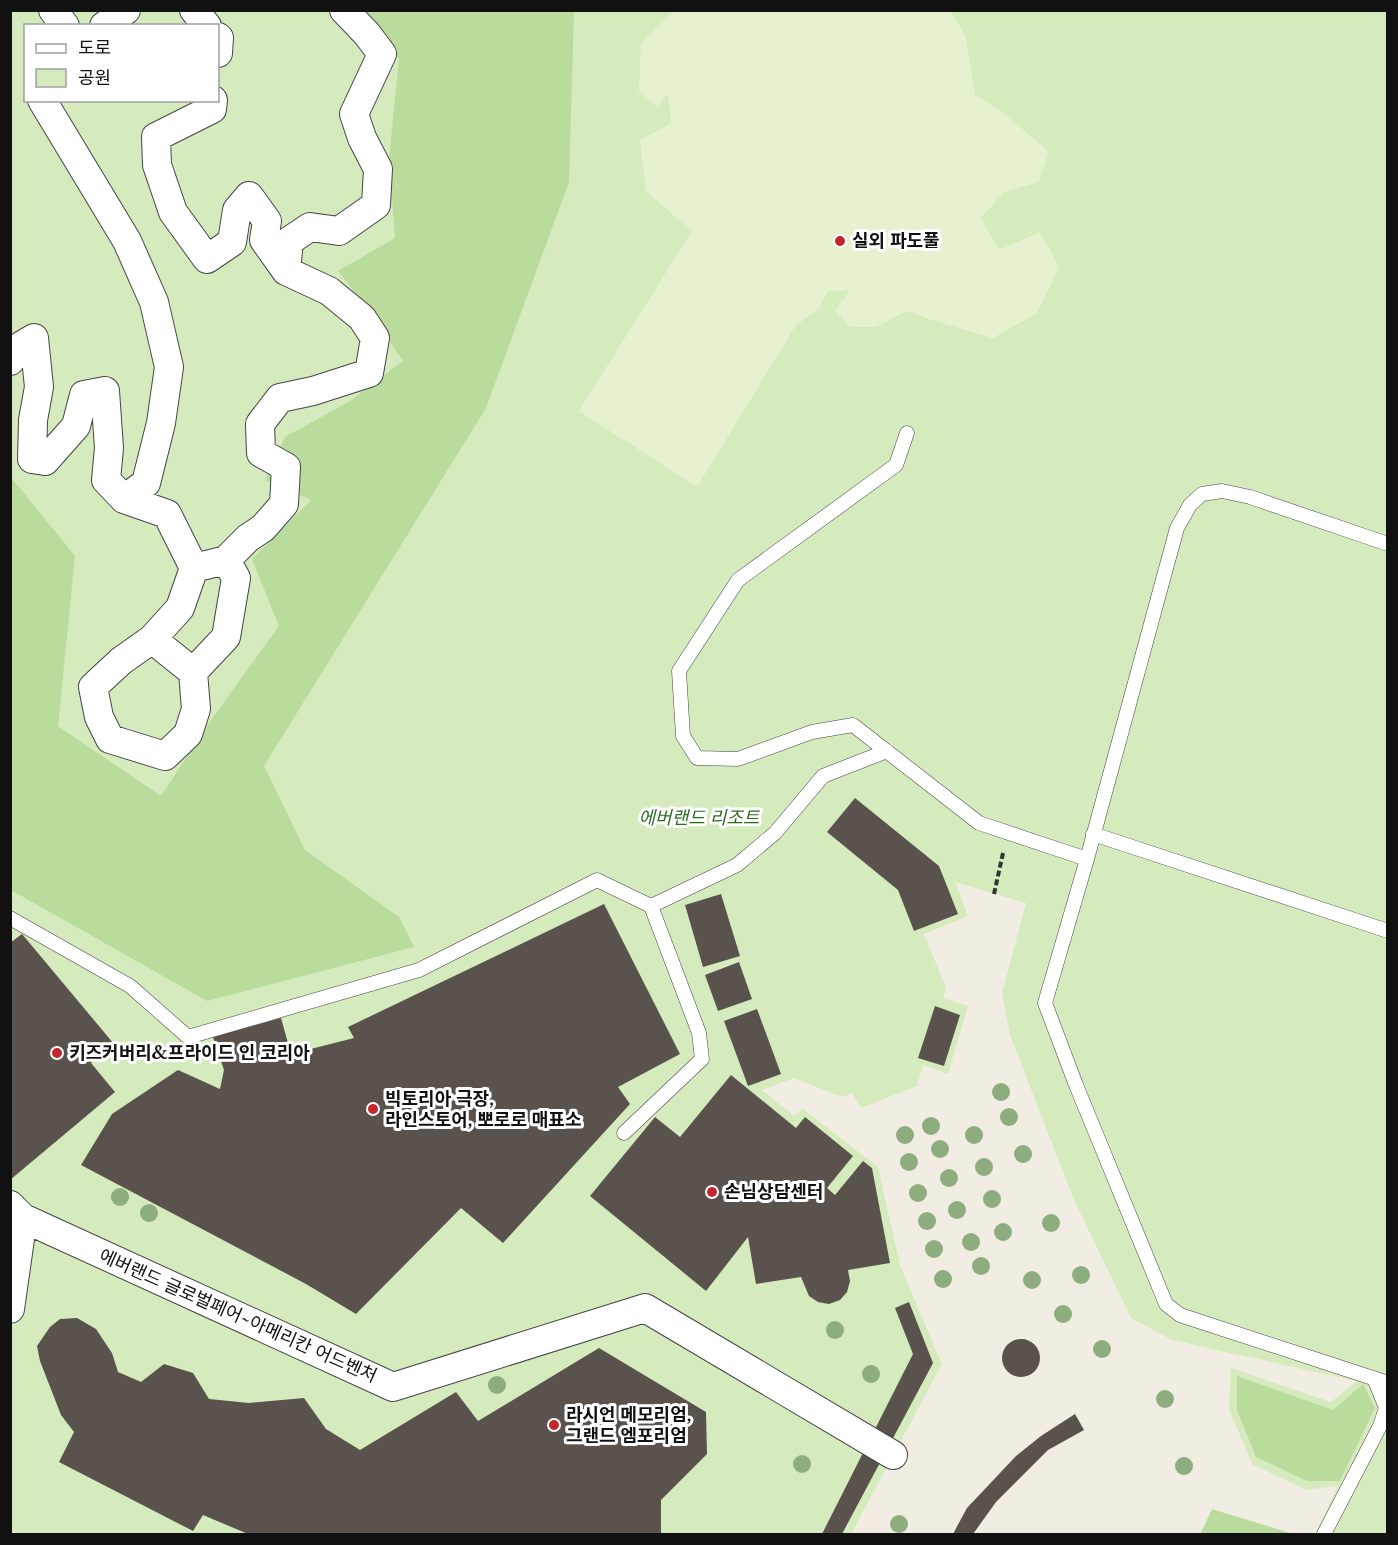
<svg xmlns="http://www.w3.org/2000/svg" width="1398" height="1545" viewBox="0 0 1398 1545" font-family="'Libre Baskerville','Noto Sans KR',serif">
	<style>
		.green { fill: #d5ebbd; fill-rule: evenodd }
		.forest { fill: #b9dc9c }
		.pitch { fill: #e6f2cf }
		.plaza { fill: #f1ede2; fill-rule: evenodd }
		.building { fill: #5a524d }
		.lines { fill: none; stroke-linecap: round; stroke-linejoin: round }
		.lane-casing { stroke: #444; stroke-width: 15 }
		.street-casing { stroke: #444; stroke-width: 30 }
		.path { stroke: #333; stroke-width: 4; stroke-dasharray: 6 3; stroke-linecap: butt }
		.lane { stroke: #fff; stroke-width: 14 }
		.street { stroke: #fff; stroke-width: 28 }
		.tree { fill: #8dad7f }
		.poi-dot { fill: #c4262e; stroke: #fff; stroke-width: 2 }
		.labels { text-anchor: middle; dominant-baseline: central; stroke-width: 6; stroke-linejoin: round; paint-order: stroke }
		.poi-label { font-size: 18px; font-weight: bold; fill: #111; stroke: #fff; text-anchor: start }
		.park-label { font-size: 18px; font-style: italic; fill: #2f6b1f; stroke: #fff }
		.street-label { font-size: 18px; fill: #111; stroke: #fff }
	</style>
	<rect width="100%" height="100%" fill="#fffdf5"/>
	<path class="green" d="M10 11H1387V1534H11ZM26 26H218V100H26Z"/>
	<path class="forest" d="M367 11H574L569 182 486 408 264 766 305 850 399 917 414 947 207 1001 11 890 10 476 75 556 58 726 161 796 211 720 279 626 252 559 311 500 265 480 285 437 350 401 403 361 363 303 338 271 395 238 389 160 399 59Z
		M1237 1376 1333 1410 1363 1384 1375 1408 1340 1481H1307L1256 1457 1237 1410Z
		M1212 1509 1294 1534H1200Z"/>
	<path class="pitch" d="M675 10 951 11 966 37 975 95 1001 111 1049 152 1039 182 1004 192 981 218 999 250 1040 232 1059 267 1037 313 993 338 938 322 907 311 876 327H850L835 311 850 290 828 291 818 310 796 325 697 487 579 411 692 231 646 191 640 140 671 123 668 93 657 107 639 91 641 43Z"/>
	<path class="plaza" d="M955 882 1026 903 1002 993 1010 1035 1074 1200 1131 1318 1172 1340 1357 1381 1331 1402 1231 1368 1229 1409 1252 1464 1306 1490 1338 1486 1315 1534H1294L1212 1509 1200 1534H973L996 1502 1048 1450 1084 1430 1075 1414 967 1508 953 1534H851L942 1364 900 1265 878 1167 803 1109 794 1116 762 1090 794 1078 842 1097 852 1093 861 1108 917 1086 923 1065 948 1074 968 1006 943 998 946 988 924 934 968 916ZM1018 1339H1024L1036 1345 1040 1357 1037 1369 1026 1376H1014L1009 1372 1002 1362 1004 1349 1012 1341Z"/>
	<path class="building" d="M855 798 939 866 958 914 914 931 898 890 827 832Z
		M721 894 740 956 703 967 685 905Z
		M604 904 680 1054 618 1087 630 1104 503 1243 461 1208 356 1314 306 1284 81 1165 112 1114 178 1070 220 1089 224 1070 213 1037 281 1018 291 1054 354 1038 348 1027Z
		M22 934 114 1044 91 1063 115 1092 10 1180V943Z
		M739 962 752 999 718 1011 705 975Z
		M935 1006 960 1015 944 1066 918 1058Z
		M757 1009 781 1074 748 1086 724 1021Z
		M731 1075 796 1128 805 1117 853 1156 827 1188 835 1195 863 1161 872 1168 890 1263 848 1270 850 1281 847 1292 840 1300 829 1304 818 1302 809 1296 801 1277 756 1284 748 1237 706 1291 590 1196 655 1117 680 1137Z
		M909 1302 933 1363 842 1534H822L913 1354 895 1308Z
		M77 1318 96 1329 112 1353 118 1372 141 1382 164 1364 193 1373 209 1399 249 1403 304 1398 326 1429 360 1450 456 1392 478 1421 599 1348 706 1412 707 1454 661 1500V1534H248L203 1515 193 1531 59 1462 74 1432 61 1415 40 1361 37 1346 50 1327 60 1319Z
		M1002 1358a19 19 0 1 1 38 0a19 19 0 1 1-38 0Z
		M1075 1414 1084 1430 1048 1450 996 1502 973 1534H953L967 1508 1016 1456 1041 1436Z"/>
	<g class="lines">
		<defs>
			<path id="lane" d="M907 433 896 465 738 580 679 671 683 736 697 758 738 759 812 732 853 725 979 823 1087 859
				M1388 544 1250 497 1222 491 1202 494 1190 505 1177 528 1087 859 1045 1003 1076 1085 1166 1304 1180 1315 1388 1383
				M1093 834 1388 931
				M10 918 130 986 188 1037 419 970 597 880 651 906
				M624 1133 702 1059 699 1033 651 906 737 865 775 833 823 776 887 751
				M1324 1534 1380 1426 1386 1408 1374 1378"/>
			<path id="street" d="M53 10 65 26
				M194 10 207 26
				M104 26 126 10
				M218 37 219 38 218 53
				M213 100 212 109 156 137 157 165 173 212 207 259 232 242 237 210 249 196 267 221 264 240 286 271
				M10 361 22 345 34 338 39 387 33 420 32 459 45 461 76 426 84 395 105 391 109 448 106 480 124 499 146 483 161 423 169 367 154 302 127 241 42 100
				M124 499 167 514 194 568 180 608 152 639 121 661 93 687 99 717 110 739 165 756 188 734 196 709 193 672 226 637 236 578 226 560 194 568
				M226 560 248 538 263 528 284 504 286 467 261 453 260 424 280 398 313 391 369 373 375 338 362 318 329 291 286 271 289 241 310 227 339 231 376 205 378 169 362 138 354 114 382 54 367 34 344 10
				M152 639 193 672
				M10 1205 23 1218 393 1387 645 1308 893 1455
				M10 1213 23 1218 10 1309"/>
		</defs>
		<use href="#lane" class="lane-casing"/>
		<use href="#street" class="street-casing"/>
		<path class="path" d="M994 894 1003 853"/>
		<use href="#lane" class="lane"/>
		<use href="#street" class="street"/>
	</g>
	<g class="tree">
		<circle cx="1001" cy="1092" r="9"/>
		<circle cx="1009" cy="1117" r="9"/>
		<circle cx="931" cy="1126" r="9"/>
		<circle cx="905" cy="1135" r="9"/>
		<circle cx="974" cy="1135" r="9"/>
		<circle cx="940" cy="1149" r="9"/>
		<circle cx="1023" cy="1154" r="9"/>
		<circle cx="909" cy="1162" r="9"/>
		<circle cx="984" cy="1167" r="9"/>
		<circle cx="949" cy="1178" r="9"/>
		<circle cx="918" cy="1193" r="9"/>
		<circle cx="120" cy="1197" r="9"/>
		<circle cx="992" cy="1199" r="9"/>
		<circle cx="957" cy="1210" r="9"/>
		<circle cx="149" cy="1213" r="9"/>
		<circle cx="927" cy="1221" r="9"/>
		<circle cx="1051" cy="1223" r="9"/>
		<circle cx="1003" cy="1232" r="9"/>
		<circle cx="971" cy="1242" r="9"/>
		<circle cx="934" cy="1249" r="9"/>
		<circle cx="981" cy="1266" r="9"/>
		<circle cx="1081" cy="1275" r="9"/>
		<circle cx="943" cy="1279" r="9"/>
		<circle cx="1032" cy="1280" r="9"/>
		<circle cx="1063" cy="1314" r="9"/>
		<circle cx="835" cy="1330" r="9"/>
		<circle cx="1102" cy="1349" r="9"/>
		<circle cx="871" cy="1374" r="9"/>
		<circle cx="497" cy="1385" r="9"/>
		<circle cx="1165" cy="1399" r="9"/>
		<circle cx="802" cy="1464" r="9"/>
		<circle cx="1184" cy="1466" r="9"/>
		<circle cx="899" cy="1524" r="9"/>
	</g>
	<g class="poi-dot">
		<circle cx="840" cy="241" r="6"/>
		<circle cx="57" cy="1053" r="6"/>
		<circle cx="373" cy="1109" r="6"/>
		<circle cx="712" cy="1192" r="6"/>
		<circle cx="554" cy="1425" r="6"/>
	</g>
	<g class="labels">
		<g class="poi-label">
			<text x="852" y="241">실외 파도풀</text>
			<text x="69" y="1053">키즈커버리&amp;프라이드 인 코리아</text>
			<text x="385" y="1099">빅토리아 극장,<tspan x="385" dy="21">라인스토어, 뽀로로 매표소</tspan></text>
			<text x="724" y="1192">손님상담센터</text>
			<text x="566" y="1415">라시언 메모리엄,<tspan x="566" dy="21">그랜드 엠포리엄</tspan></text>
		</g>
		<g class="park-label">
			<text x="699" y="818">에버랜드 리조트</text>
		</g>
		<g class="street-label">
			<text transform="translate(238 1316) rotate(24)">에버랜드 글로벌페어~아메리칸 어드벤처</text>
		</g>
	</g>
	<rect width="1398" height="1545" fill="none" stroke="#111111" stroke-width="24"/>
	<rect x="24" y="24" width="195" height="78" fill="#ffffff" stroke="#a0a0a0" stroke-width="1.5"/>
	<rect x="36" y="44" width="30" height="9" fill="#ffffff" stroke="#a0a0a0" stroke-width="1.5"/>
	<text x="78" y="54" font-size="18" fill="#111111">도로</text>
	<rect x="36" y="69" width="30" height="18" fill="#d5ebbd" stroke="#a0a0a0" stroke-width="1.5"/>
	<text x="78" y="84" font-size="18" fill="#111111">공원</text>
</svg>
